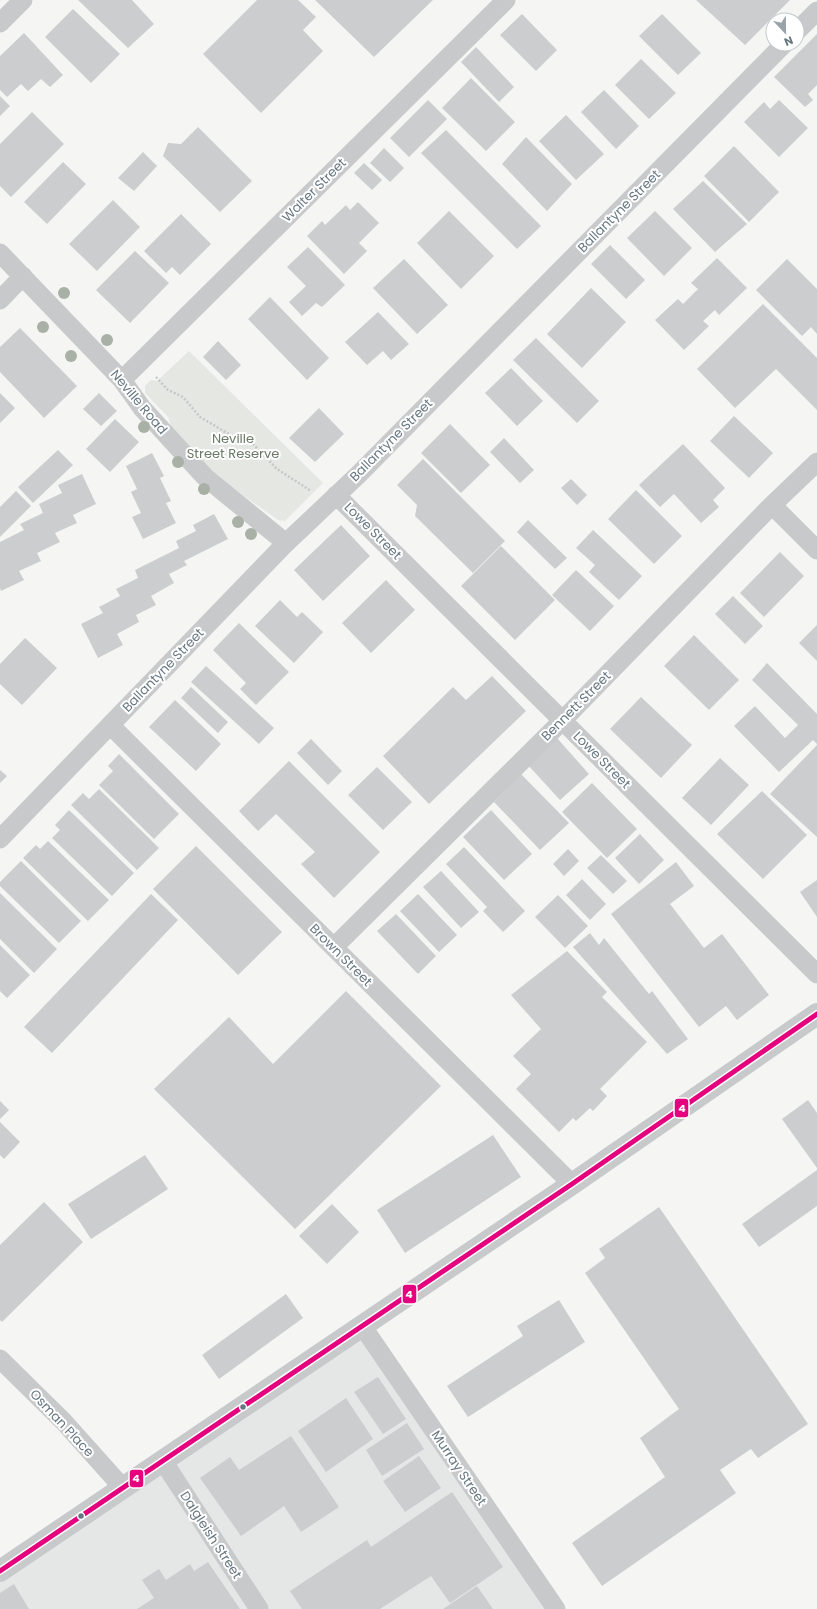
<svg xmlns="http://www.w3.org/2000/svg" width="817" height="1609" viewBox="0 0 817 1609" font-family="Poppins,sans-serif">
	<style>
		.built { fill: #e5e7e7 }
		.green { fill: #e4e7e2 }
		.building { fill: #cbcdce }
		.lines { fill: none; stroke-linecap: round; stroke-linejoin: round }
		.path { stroke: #c5c7c8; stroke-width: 2.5; stroke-dasharray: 2 2; stroke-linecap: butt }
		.minor { stroke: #c8c9ca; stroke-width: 19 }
		.tertiary { stroke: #c8c9ca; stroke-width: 22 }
		.bus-1-casing { stroke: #fff; stroke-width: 8 }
		.bus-1 { stroke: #e5007d; stroke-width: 5 }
		.tree { fill: #a9b1a6 }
		.bus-dot { fill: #677782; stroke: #fff; stroke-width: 1.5 }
		.labels { text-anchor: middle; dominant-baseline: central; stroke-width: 4; stroke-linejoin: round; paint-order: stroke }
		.street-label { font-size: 13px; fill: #677782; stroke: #fff }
		.park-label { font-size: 13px; fill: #6a7a66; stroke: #fff }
		.line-badge { stroke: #fff; stroke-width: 1.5 }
		.badge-label { font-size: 11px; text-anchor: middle; font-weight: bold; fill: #fff }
	</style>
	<rect width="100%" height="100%" fill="#f5f5f4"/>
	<path class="built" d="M363 1327 556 1609H0V1571Z"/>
	<path class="green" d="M189 351 323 483 285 521 278 520 210 472 175 437 168 417 145 393V386L151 380 157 381Z"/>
	<path class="building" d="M78 0H132L154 24 128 48Z
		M257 0H298L316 17 303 30 323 51 261 113 203 54Z
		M315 0H433L374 57Z
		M696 0H790L745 45Z
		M73 9 120 54 91 83 45 37Z
		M522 14 557 50 536 71 500 35Z
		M662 14 701 53 678 75 639 36Z
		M24 33 63 75 50 87 41 79 28 91 21 84 7 97 0 90V56Z
		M817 34V85L808 94 813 100 805 107 774 77Z
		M476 47 514 87 499 102 461 62Z
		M641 59 676 93 649 119 615 85Z
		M471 78 515 122 486 151 442 108Z
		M604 90 639 126 616 149 581 112Z
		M0 96 10 106 0 116Z
		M428 100 447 119 409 157 390 138Z
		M779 100 808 128 779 157 744 122 764 102 770 109Z
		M32 112 64 144 11 197 0 186V144Z
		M566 115 604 154 576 180 539 141Z
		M198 127 252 181 220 212 163 156 168 143 181 144Z
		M446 130 541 226 517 249 421 153Z
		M526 137 572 184 547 211 502 164Z
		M734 146 779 192 749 222 704 176Z
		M384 148 404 168 390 182 370 163Z
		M143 152 157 166 134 191 118 178Z
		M63 162 86 184 47 224 24 202Z
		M364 163 382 180 372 190 354 173Z
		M703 181 747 224 715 252 673 209Z
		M113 200 140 227 97 271 69 244Z
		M358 202 379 223 359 243 367 251 344 274 307 236 322 221 325 225 346 205 350 210Z
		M449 211 494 256 461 289 417 243Z
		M655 211 692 248 664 276 627 238Z
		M181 214 211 244 180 275 172 267 166 273 144 251Z
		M610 245 645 280 626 299 591 264Z
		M308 247 345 285 322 307 316 303 302 316 289 302 306 286 287 267Z
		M135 251 169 283 130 323 96 290Z
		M717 258 747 288 719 315 715 310 703 321 709 326 684 350 655 320 678 299 683 304 698 289 691 283Z
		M404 259 448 305 417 334 373 288Z
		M787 259 817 289V334L811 327 802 336 756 290Z
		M591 288 626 322 582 368 547 334Z
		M270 297 329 358 307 380 248 319Z
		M763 304 817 358V410L776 369 735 408 697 369Z
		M378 312 409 344 391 360 383 351 367 365 345 342Z
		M20 328 77 386 44 418 0 372V347Z
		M536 338 599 401 577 423 513 360Z
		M218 341 241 365 226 380 203 357Z
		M511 368 543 401 517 426 485 393Z
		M0 393 15 408 0 423Z
		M99 393 117 411 101 426 83 409Z
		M319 408 344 434 315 462 289 438Z
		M734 416 773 453 749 478 710 441Z
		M115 419 139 442 110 472 86 449Z
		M450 424 490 465 461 493 421 453Z
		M504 438 534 470 520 483 490 452Z
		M683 444 725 488 713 500 719 507 701 523 674 494 660 507 639 485Z
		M58 450 73 465 33 503 18 487Z
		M152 453 164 476 160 478 171 501 166 503 176 523 143 539 132 517 141 513 131 492 137 489 126 466Z
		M423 459 505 541 473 573 415 516 417 505 397 485Z
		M82 474 96 504 73 515 77 523 55 533 60 542 37 553 41 561 19 571 24 580 1 591 0 588V542L24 530 20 524 43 513 39 504 62 493 58 485Z
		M571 479 587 495 577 505 561 488Z
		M636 490 682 536 654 564 608 519Z
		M16 491 31 506 0 537V507Z
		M214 514 228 539 184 561 187 565 169 574 174 583 151 596 156 605 136 615 139 622 117 634 123 645 98 658 81 624 103 613 99 607 120 596 116 589 138 578 135 570 179 548 176 541 196 531 193 525Z
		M528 520 567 558 555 569 517 532Z
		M341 525 370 556 323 601 294 570Z
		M593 530 642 576 619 600 589 572 595 565 576 548Z
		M501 546 555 600 515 640 461 586Z
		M780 552 804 576 764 617 740 593Z
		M576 570 614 606 590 631 552 595Z
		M386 580 415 610 371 653 342 623Z
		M733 596 763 626 745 644 715 614Z
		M280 600 297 617 302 612 323 632 294 663 255 626Z
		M239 623 289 672 256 705 240 689 246 683 213 650Z
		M817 625V661L799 643Z
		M694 635 739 680 709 710 664 666Z
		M25 638 57 668 22 705 0 684V664Z
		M767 663 817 714V744L813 740 779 772 734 726 755 706 785 738 798 725 752 680Z
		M206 666 274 728 259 744 191 682Z
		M492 676 526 711 429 804 383 756 453 687 466 700Z
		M191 687 228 722 218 733 181 698Z
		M641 697 692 745 661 778 610 729Z
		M175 700 221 744 196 771 149 727Z
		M557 738 589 774 560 800 527 764Z
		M311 739 342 771 328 785 297 753Z
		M817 745V837L770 794Z
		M119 754 179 814 154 839 99 785 113 771 108 766Z
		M720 758 749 785 711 825 682 798Z
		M289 761 380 852 334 898 301 864 315 852 276 814 258 831 239 811Z
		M377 767 412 802 383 830 348 795Z
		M0 770 7 776 0 783Z
		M521 774 569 823 540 850 494 802Z
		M592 783 637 829 607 858 562 812Z
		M99 789 159 848 137 870 71 805 83 793 89 799Z
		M762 791 807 835 763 879 717 834Z
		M69 810 134 873 112 896 52 838 60 830 55 825Z
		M491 810 532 854 504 880 463 837Z
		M640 834 664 860 639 884 615 858Z
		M48 841 109 900 88 921 23 858 36 845 40 849Z
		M196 846 282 932 238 975 153 889Z
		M464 847 525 911 503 932 483 911 487 907 446 864Z
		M568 849 579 861 564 876 553 864Z
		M601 855 627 881 613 894 587 868Z
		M21 861 81 921 59 943 0 886V882Z
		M676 862 694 886 670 904 704 948 722 934 769 995 737 1020 726 1006 699 1027 611 914Z
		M441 871 479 912 461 928 423 887Z
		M582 879 606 904 590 920 566 895Z
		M817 880V917L800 892Z
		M0 893 57 949 34 973 0 939Z
		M151 894 178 920 52 1053 24 1027Z
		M418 894 457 935 439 952 400 911Z
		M558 895 588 926 565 948 535 917Z
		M396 914 436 956 418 974 377 931Z
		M590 933 599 945 604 938 649 994 652 991 688 1039 667 1054 573 947Z
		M0 945 30 975 7 998 0 991Z
		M567 951 607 992 602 997 647 1042 600 1089 607 1096 593 1111 590 1108 576 1121 573 1118 559 1132 516 1089 531 1074 513 1056 541 1029 511 995Z
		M346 991 441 1086 295 1229 154 1089 229 1017 273 1064Z
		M808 1100 817 1113V1168L782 1119Z
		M0 1101 9 1110 0 1119Z
		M0 1122 20 1142 4 1159 0 1155Z
		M493 1135 521 1177 405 1253 377 1210Z
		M145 1155 168 1189 91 1239 68 1204Z
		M817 1170V1206L759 1247 742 1224Z
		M44 1202 83 1242 2 1322 0 1320V1245Z
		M332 1204 359 1232 327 1264 299 1236Z
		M659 1207 808 1424 758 1458 751 1449 720 1470 736 1493 602 1586 572 1543 665 1477 640 1438 679 1409 585 1273 605 1258 599 1249Z
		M286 1294 303 1318 219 1379 202 1355Z
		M559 1300 585 1342 468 1417 447 1386 523 1336 517 1326Z
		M378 1377 406 1419 383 1434 354 1392Z
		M346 1398 373 1439 326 1472 298 1431Z
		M407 1423 424 1449 382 1476 366 1450Z
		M291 1436 339 1507 301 1532 284 1506 241 1536 200 1478 230 1457 239 1470Z
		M419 1456 441 1488 405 1512 383 1481Z
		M452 1492 503 1567 450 1603 431 1576 380 1609H302L290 1591 367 1540 371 1547Z
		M208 1562 240 1609H137L154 1598 142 1580 159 1569 166 1580 190 1564 194 1571Z
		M14 1584 29 1609H0V1593Z
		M477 1586 493 1609H443Z"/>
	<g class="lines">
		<path class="path" d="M156 377 168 390 183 397 200 417 237 439 253 444 277 469 311 491"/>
		<path class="minor" d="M0 23 23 0
			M797 31 817 11
			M0 253 122 380 142 408 205 477 286 543
			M0 300 23 276
			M122 380 506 0
			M336 495 817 974
			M772 505 817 550
			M110 725 572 1184
			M0 839 286 543 358 475 784 44
			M334 947 562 721 772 505 817 462
			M363 1327 556 1609
			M0 1359 64 1422 123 1488
			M163 1461 259 1609"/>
		<path class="tertiary" d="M0 1571 572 1184 817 1014"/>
		<defs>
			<path id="bus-1" d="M0 1571 572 1184 817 1014"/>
		</defs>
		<use href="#bus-1" class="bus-1-casing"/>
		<use href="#bus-1" class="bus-1"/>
	</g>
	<g class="tree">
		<circle cx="64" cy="293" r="6"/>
		<circle cx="43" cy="327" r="6"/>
		<circle cx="107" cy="340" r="6"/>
		<circle cx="71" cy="356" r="6"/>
		<circle cx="144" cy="427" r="6"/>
		<circle cx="178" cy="462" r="6"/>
		<circle cx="204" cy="489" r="6"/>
		<circle cx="238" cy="522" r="6"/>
		<circle cx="251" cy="534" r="6"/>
	</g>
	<g class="bus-dot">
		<circle cx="243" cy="1407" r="3.5"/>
		<circle cx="81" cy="1516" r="3.5"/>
	</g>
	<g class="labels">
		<g class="street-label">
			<text transform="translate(314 190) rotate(-45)">Walter Street</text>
			<text transform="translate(619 211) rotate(-45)">Ballantyne Street</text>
			<text transform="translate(139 402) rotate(50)">Neville Road</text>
			<text transform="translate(391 440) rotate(-45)">Ballantyne Street</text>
			<text transform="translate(373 531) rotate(45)">Lowe Street</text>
			<text transform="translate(163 670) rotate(-46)">Ballantyne Street</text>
			<text transform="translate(576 706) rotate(-45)">Bennett Street</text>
			<text transform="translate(602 760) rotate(45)">Lowe Street</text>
			<text transform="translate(341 955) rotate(45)">Brown Street</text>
			<text transform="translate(62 1423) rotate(47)">Osman Place</text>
			<text transform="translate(459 1468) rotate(56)">Murray Street</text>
			<text transform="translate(211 1535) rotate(57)">Dalgleish Street</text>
		</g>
		<g class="park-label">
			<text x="233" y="438">Neville<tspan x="233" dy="15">Street Reserve</tspan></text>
		</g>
	</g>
	<g class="line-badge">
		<rect x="674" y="1098" width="15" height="20" rx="4" fill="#e5007d"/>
		<rect x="402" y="1284" width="15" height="20" rx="4" fill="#e5007d"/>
		<rect x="129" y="1469" width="15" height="19" rx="4" fill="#e5007d"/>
	</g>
	<g class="badge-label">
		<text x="682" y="1112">4</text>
		<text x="409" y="1298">4</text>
		<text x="136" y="1482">4</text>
	</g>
	<g transform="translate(785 32) rotate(158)"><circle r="19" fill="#ffffff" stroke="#c2c9cd"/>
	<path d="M0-3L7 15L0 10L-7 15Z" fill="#99a3aa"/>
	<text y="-6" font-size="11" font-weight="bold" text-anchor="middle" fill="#677782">N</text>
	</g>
</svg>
